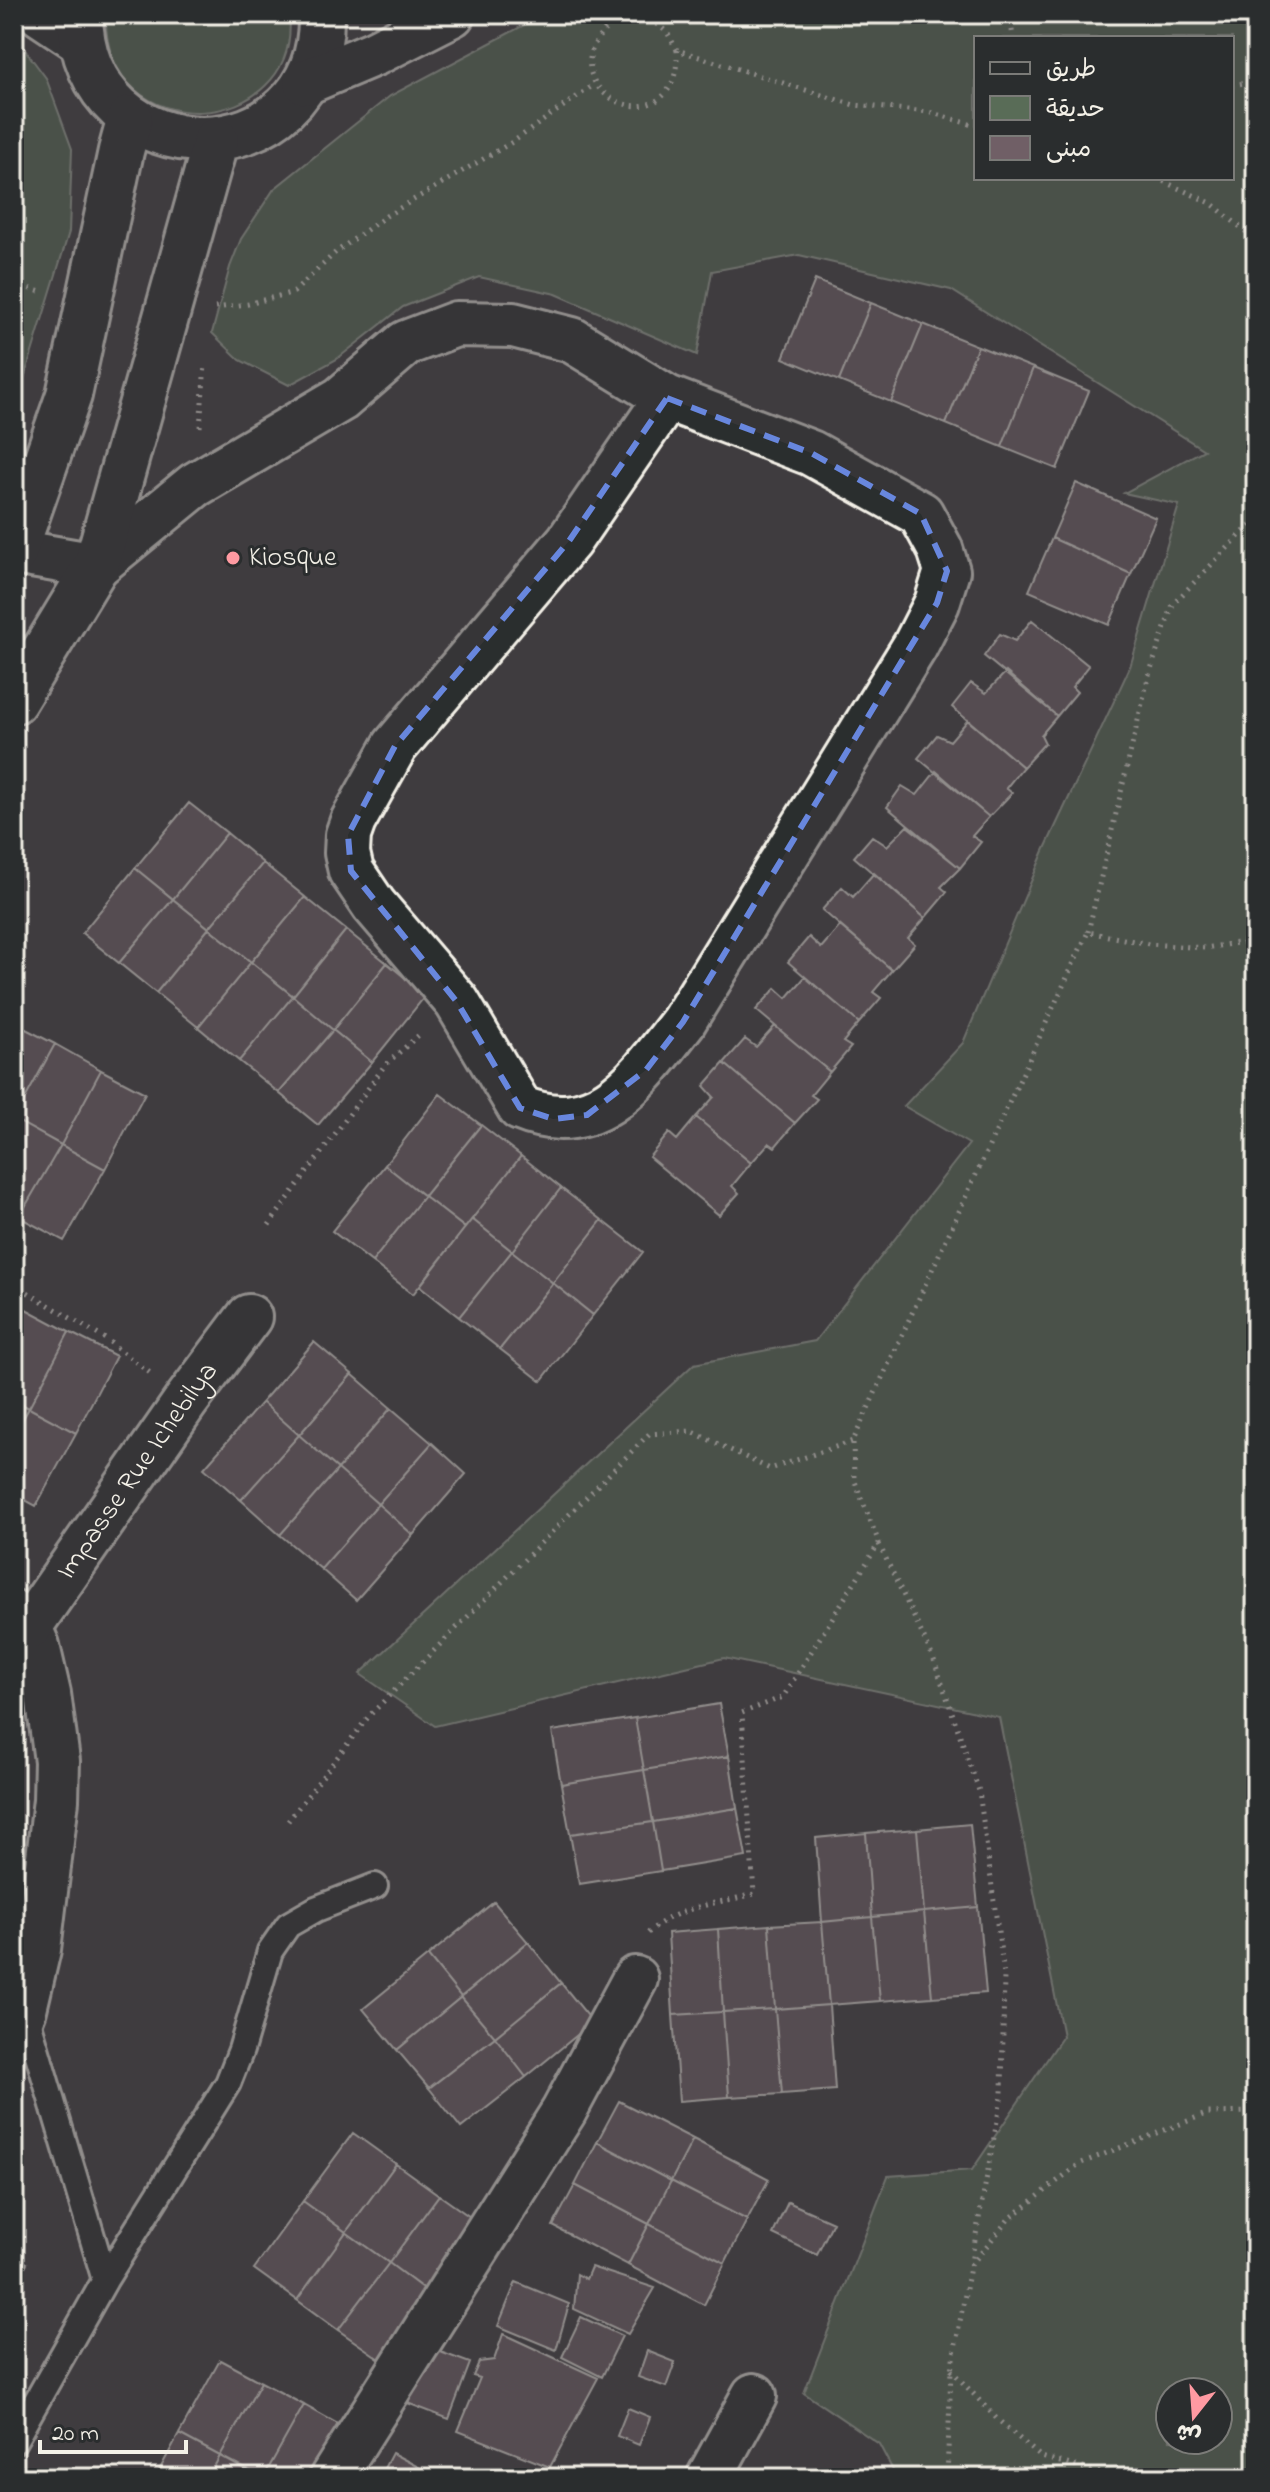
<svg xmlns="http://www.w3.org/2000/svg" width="1270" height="2492" viewBox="0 0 1270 2492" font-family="'Indie Flower','Playpen Sans Arabic',sans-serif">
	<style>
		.green { fill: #596c57; stroke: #a6aea0; stroke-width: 2; fill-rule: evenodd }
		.building { fill: #705f66; stroke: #f4f1e8; stroke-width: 2 }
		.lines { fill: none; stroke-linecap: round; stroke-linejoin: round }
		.lane-casing { stroke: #f4f1e8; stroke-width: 30 }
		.street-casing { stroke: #f4f1e8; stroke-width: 50 }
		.path { stroke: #f4f1e8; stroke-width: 5; stroke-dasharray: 2 6; stroke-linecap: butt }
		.lane { stroke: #2a2d2e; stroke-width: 24 }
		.street { stroke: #2a2d2e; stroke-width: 44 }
		.marked { fill: none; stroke: #6887de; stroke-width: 6; stroke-dasharray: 16 10; stroke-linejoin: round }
		.poi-dot { fill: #ff9aa2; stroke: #2a2d2e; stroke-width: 3 }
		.labels { text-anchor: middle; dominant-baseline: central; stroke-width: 6; stroke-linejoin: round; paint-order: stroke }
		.poi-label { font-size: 28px; fill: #f4f1e8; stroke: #2a2d2e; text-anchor: start }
		.street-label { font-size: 28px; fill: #f4f1e8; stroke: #2a2d2e }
	</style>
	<rect width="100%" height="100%" fill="#3f3c3f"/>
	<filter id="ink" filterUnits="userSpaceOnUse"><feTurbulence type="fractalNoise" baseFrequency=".0125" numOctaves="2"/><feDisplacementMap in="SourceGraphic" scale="16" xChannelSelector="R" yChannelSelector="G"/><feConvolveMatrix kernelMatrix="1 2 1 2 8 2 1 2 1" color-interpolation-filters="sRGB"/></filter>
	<g filter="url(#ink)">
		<path class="green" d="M106 14H289C303 138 101 151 106 14Z
			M545 14H1256V2478H897L879 2444 804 2393 888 2176 972 2170 1063 2036 999 1717 724 1658 435 1726 360 1674 694 1364 815 1341 969 1144 904 1106 963 1043 1043 853 1130 667 1179 505 1124 493 1204 450 951 290 799 255 712 271 697 355 556 294 479 277 403 307 337 359 289 385 240 360 212 333 230 267 241 239 274 189 390 96ZM976 38H1232V178H976ZM1170 2392H1218V2440H1170Z
			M14 35 46 78 72 149 69 232 14 411Z"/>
		<path class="building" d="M815 280 871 303 839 381 783 358Z
			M871 303 923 324 891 402 839 381Z
			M923 324 978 346 946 424 891 402Z
			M978 346 1033 368 1002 447 946 424Z
			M1033 368 1089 391 1057 469 1002 447Z
			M1076 483 1156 518 1131 574 1052 538Z
			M1052 538 1131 574 1109 625 1029 591Z
			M1032 620 1089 666 1072 687 1077 692 1057 716 984 656 1000 634 1015 641Z
			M1006 672 1057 716 1041 735 1045 743 1023 767 952 707 971 683 986 693Z
			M968 720 1023 767 1006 788 1012 793 989 817 918 758 937 735 950 741Z
			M936 771 989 817 972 836 981 842 960 868 887 807 902 786 917 795Z
			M189 803 227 833 173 899 135 868Z
			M907 826 960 868 941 887 947 892 925 918 854 857 872 836 887 846Z
			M227 833 263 863 209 928 173 899Z
			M263 863 305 897 251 962 209 928Z
			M135 868 173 899 119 963 82 933Z
			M874 873 925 918 908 938 915 944 892 970 822 910 842 887 853 897Z
			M305 897 346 930 293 996 251 962Z
			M173 899 209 928 156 993 119 963Z
			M840 926 892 970 873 992 881 998 859 1023 788 962 809 937 821 948Z
			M209 928 251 962 198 1027 156 993Z
			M346 930 387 963 333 1030 293 996Z
			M251 962 293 996 239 1061 198 1027Z
			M387 963 426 995 372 1062 333 1030Z
			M805 977 859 1023 843 1042 851 1047 830 1072 756 1010 776 988 787 998Z
			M293 996 333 1030 279 1093 239 1061Z
			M14 1023 55 1044 14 1119Z
			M775 1026 830 1072 811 1095 817 1099 795 1123 724 1063 745 1039 756 1047Z
			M333 1030 372 1062 318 1125 279 1093Z
			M55 1044 101 1070 61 1145 14 1119Z
			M724 1063 795 1123 775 1147 769 1143 751 1163 696 1117 714 1097 704 1086Z
			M101 1070 145 1093 105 1169 61 1145Z
			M440 1094 481 1125 424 1196 385 1165Z
			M696 1117 751 1163 732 1186 739 1193 719 1215 649 1157 669 1133 677 1140Z
			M14 1119 61 1145 19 1217 14 1214Z
			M481 1125 521 1156 465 1228 424 1196Z
			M61 1145 105 1169 64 1241 19 1217Z
			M521 1156 561 1188 512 1251 472 1219Z
			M385 1165 424 1196 372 1262 332 1231Z
			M561 1188 602 1220 553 1283 512 1251Z
			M424 1196 465 1228 413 1294 372 1262Z
			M472 1219 512 1251 459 1317 420 1286Z
			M602 1220 643 1252 593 1315 553 1283Z
			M512 1251 553 1283 500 1349 459 1317Z
			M553 1283 593 1315 541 1381 500 1349Z
			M14 1302 24 1308 14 1327Z
			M24 1308 69 1332 29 1408 14 1400V1327Z
			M69 1332 116 1356 76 1433 29 1408Z
			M314 1342 352 1374 299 1435 262 1402Z
			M352 1374 391 1408 338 1469 299 1435Z
			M14 1400 29 1408 14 1435Z
			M262 1402 299 1435 241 1500 204 1468Z
			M29 1408 76 1433 36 1506 14 1494V1435Z
			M391 1408 432 1443 378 1504 338 1469Z
			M299 1435 338 1469 280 1535 241 1500Z
			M432 1443 466 1474 413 1535 378 1504Z
			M338 1469 378 1504 321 1569 280 1535Z
			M378 1504 413 1535 356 1600 321 1569Z
			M719 1704 729 1756 644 1770 635 1718Z
			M635 1718 644 1770 561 1784 552 1731Z
			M729 1756 737 1808 653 1822 644 1770Z
			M644 1770 653 1822 570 1834 561 1784Z
			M737 1808 746 1857 661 1871 653 1822Z
			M653 1822 661 1871 579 1884 570 1834Z
			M970 1824 978 1907 924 1912 917 1829Z
			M917 1829 924 1912 872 1917 866 1833Z
			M866 1833 872 1917 822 1922 816 1838Z
			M494 1902 528 1942 461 1997 428 1956Z
			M978 1907 986 1993 932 1997 924 1912Z
			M924 1912 932 1997 880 2001 872 1917Z
			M872 1917 880 2001 829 2005 822 1922Z
			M822 1922 829 2005 775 2009 769 1925Z
			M769 1925 775 2009 723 2012 718 1929Z
			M718 1929 723 2012 673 2015 668 1933Z
			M528 1942 561 1983 495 2037 461 1997Z
			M428 1956 461 1997 397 2050 363 2009Z
			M561 1983 593 2022 526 2077 495 2037Z
			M461 1997 495 2037 429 2088 397 2050Z
			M829 2005 835 2090 782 2094 775 2009Z
			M775 2009 782 2094 729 2097 723 2012Z
			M723 2012 729 2097 679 2101 673 2015Z
			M495 2037 526 2077 461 2128 429 2088Z
			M619 2101 693 2139 671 2181 597 2142Z
			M353 2133 396 2164 346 2232 303 2201Z
			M693 2139 769 2179 747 2220 671 2181Z
			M597 2142 671 2181 649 2224 575 2185Z
			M396 2164 439 2195 389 2263 346 2232Z
			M671 2181 747 2220 725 2263 649 2224Z
			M575 2185 649 2224 628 2265 553 2226Z
			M439 2195 480 2224 429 2293 389 2263Z
			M303 2201 346 2232 297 2300 254 2269Z
			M788 2202 833 2222 817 2255 773 2234Z
			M649 2224 725 2263 704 2305 628 2265Z
			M346 2232 389 2263 338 2330 297 2300Z
			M14 2257 27 2263 14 2287Z
			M389 2263 429 2293 380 2359 338 2330Z
			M591 2267 655 2288 628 2334 574 2309 577 2274 586 2279Z
			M516 2282 569 2304 556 2350 498 2326Z
			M581 2317 622 2336 602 2377 562 2357Z
			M503 2334 598 2378 550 2467 458 2431 480 2378 473 2376 479 2362 494 2360Z
			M424 2346 470 2363 449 2419 402 2401Z
			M647 2351 675 2362 666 2387 638 2377Z
			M220 2360 261 2382 220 2456 179 2434Z
			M261 2382 304 2405 263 2478 220 2456Z
			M304 2405 345 2428 317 2478H263Z
			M628 2408 650 2417 639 2445 617 2436Z
			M179 2434 220 2456 208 2478H155Z
			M392 2453 439 2478H379Z
			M220 2456 260 2478H208Z"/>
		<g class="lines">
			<defs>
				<path id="lane" d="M25 2011 105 2280
					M14 2441 105 2280 228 2083 241 2050 270 1951 288 1925 316 1909 375 1886"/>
				<g id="street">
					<path d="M41 14 80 40"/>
					<path d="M80 14C82 182 325 179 321 14"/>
					<path d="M306 82 375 53 452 14"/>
					<path d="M15 552 96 566 195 485 341 399 406 343 456 324 513 325 572 340 667 398 811 453 921 514 940 549 947 571 937 603 915 646 683 1022C640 1077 598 1141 520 1108L457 1002 374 905 351 871 347 853 348 835 353 821 395 746 569 541 667 398"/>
					<path d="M14 553 69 395 121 151 130 118"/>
					<path d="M14 701 96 566 216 140"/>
					<path d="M14 1613 29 1627 37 1646 48 1694 57 1761 56 1800 38 1949 24 2009 14 2035"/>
					<path id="s1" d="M29 1627 186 1401 249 1317"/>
					<path d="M332 2478 564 2111 635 1979"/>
					<path d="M709 2478 754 2396"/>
				</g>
			</defs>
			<use href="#lane" class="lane-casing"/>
			<use href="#street" class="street-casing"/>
			<path class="path" d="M1010 14 1013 38
				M677 50C681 151 548 96 603 32 618 13 653 15 668 34 671 39 674 45 677 50L854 105 929 112 976 126
				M1232 85 1256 81
				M1156 178 1211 203 1256 240
				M14 284 44 293
				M215 308 248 304 294 292 336 252 386 216 514 141 595 84
				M200 427 205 365
				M1088 932 1148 678 1173 604 1256 519
				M269 1225 385 1065 420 1034
				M14 1284 107 1340 150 1373
				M879 1544 933 1657 979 1791 1004 1975 1002 2094 951 2370 947 2478
				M288 1821 369 1716 649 1434 691 1431 770 1469 853 1441
				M648 1933C677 1906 716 1904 754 1894L742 1713 783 1697 879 1543 854 1479 853 1441 1088 932 1149 944 1205 948 1256 940
				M971 2265 1008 2220 1079 2164 1208 2113 1256 2112
				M951 2370 997 2419 1041 2457 1120 2478
				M1222 2478 1256 2473"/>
			<use href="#lane" class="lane"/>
			<use href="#street" class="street"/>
		</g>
	</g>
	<path d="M0 0H1270V2492H0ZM667 398 811 453 921 514 947 571 937 603 683 1022 646 1070 587 1115 553 1119 520 1108 457 1002 351 871 348 835 395 746 569 541Z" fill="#3f3c3f" fill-opacity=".55" fill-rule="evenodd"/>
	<path class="marked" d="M667 398 811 453 921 514 947 571 937 603 683 1022 646 1070 587 1115 553 1119 520 1108 457 1002 351 871 348 835 395 746 569 541Z"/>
	<circle class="poi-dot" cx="233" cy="558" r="8"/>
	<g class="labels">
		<g class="poi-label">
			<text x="249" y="558">Kiosque</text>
		</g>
		<g class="street-label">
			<text stroke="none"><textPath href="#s1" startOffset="190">Impasse Rue Ichebilya</textPath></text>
		</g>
	</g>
	<rect width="1270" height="2492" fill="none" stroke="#2a2d2e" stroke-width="48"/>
	<rect x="24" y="24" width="1222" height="2444" fill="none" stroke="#f4f1e8" stroke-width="3" filter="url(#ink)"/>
	<rect x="974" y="36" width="260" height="144" fill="#2a2d2e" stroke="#7b7b78" stroke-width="2"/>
	<rect x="990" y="62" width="40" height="12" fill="#2a2d2e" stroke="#7b7b78" stroke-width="2"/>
	<text x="1046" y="76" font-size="24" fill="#f4f1e8">طريق</text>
	<rect x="990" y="96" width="40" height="24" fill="#596c57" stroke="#7b7b78" stroke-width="2"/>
	<text x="1046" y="116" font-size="24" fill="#f4f1e8">حديقة</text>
	<rect x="990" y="136" width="40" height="24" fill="#705f66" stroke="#7b7b78" stroke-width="2"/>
	<text x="1046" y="156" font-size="24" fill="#f4f1e8">مبنى</text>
	<g transform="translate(1194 2416) rotate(197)"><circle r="38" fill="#2a2d2e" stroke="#7b7b78" stroke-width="2"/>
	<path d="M0-6L14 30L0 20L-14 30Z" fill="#ff9aa2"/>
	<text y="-12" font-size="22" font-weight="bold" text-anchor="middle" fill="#f4f1e8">ش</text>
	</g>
	<path d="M40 2440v12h146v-12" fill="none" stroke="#f4f1e8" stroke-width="4"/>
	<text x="52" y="2440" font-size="24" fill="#f4f1e8" stroke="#2a2d2e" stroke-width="6" paint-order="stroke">20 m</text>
</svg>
